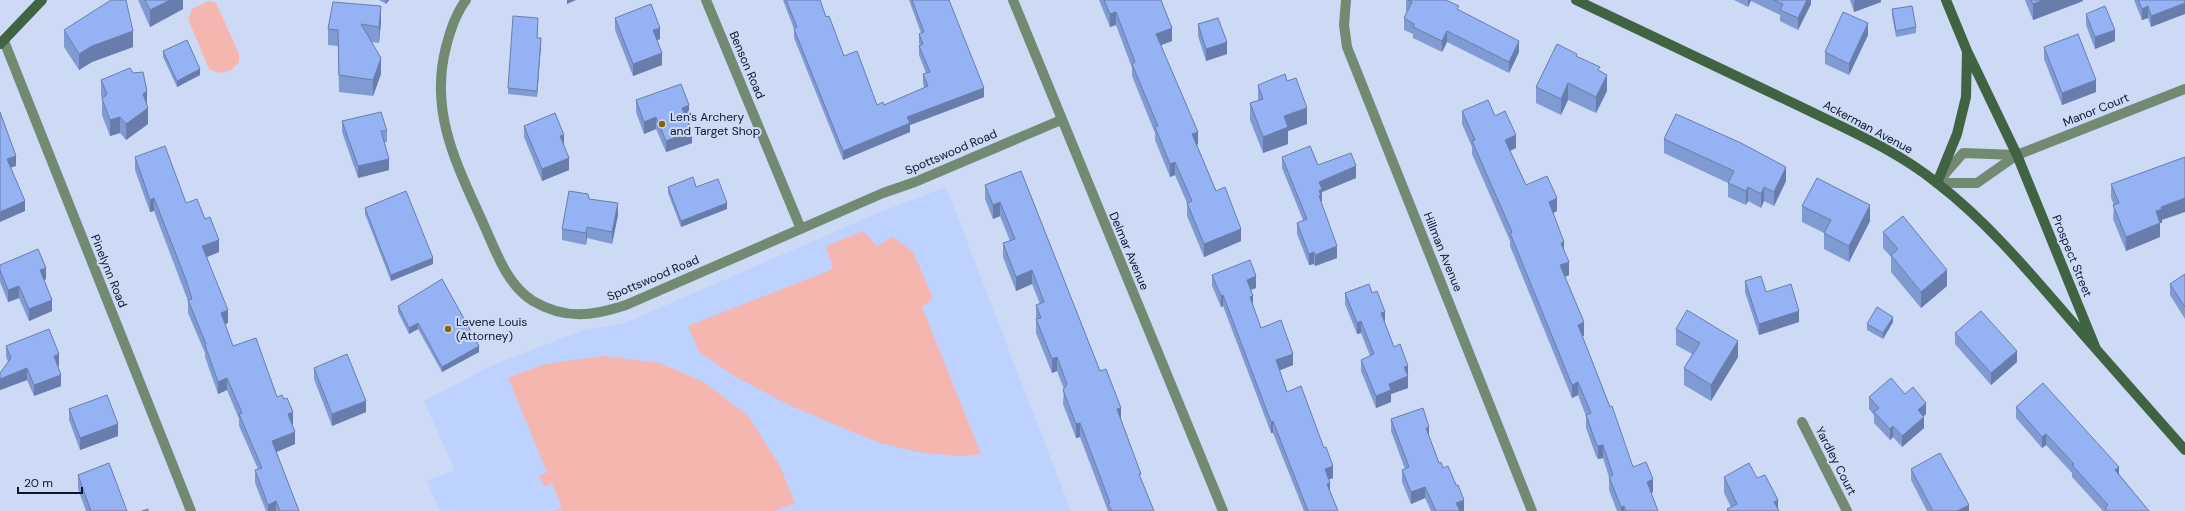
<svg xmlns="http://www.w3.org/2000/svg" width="2185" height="511" viewBox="0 0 2185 511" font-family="'DM Sans',sans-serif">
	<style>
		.built { fill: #bdd2fe }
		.garden { fill: #f5b6b0 }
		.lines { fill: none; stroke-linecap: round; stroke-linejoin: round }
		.street { stroke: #728a72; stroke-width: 10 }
		.secondary { stroke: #406341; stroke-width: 10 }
		.wall { fill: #809ad2 }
		.shaded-wall { fill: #687dab }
		.building { fill: #95b3f4; stroke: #687dab }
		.poi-dot { fill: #876400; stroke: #cddaf5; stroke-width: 1.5 }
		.labels { text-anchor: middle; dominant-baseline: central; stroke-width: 4; stroke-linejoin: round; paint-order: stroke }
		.street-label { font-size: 12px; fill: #0b152d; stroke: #cddaf5 }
		.poi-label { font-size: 12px; fill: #0b152d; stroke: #cddaf5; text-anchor: start }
	</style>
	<rect width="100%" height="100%" fill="#cddaf5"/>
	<path class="built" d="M946 187 1071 511H440L427 481 455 470 424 401 493 365 587 329 625 323 880 212Z"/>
	<path class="garden" d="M209 1 216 3 239 54V62L230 71 219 73 209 69 188 19 192 9Z
		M863 231 877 246 893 237 913 252 933 298 922 307 981 454 958 456 918 452 877 442 791 406 736 377 699 352 688 326 833 269 826 246Z
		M604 356 660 363 704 382 748 416 780 466 795 503 774 511H554L562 508 552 483 545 487 539 476 547 472 508 378 545 364Z"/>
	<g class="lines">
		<path class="street" d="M466 0C456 13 450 31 446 47 429 113 457 165 483 223 496 251 506 284 533 301 565 320 593 316 626 305L883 193 915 182 1061 120
			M706 0 801 229
			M1013 0 1223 511
			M1346 0 1344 25 1347 47 1532 511
			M4 41 191 511
			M1938 182 1963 153 2017 155
			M1937 183H1977L2017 155 2185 89
			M1802 422 1847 511"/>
		<path class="secondary" d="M1576 0C1649 34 1722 69 1795 104 1844 128 1895 149 1937 183 1998 230 2045 292 2096 349
			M1946 0 1967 51 2017 155 2096 349 2185 450
			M0 44 42 0
			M1937 183 1957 134 1966 97 1967 53"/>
	</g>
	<path class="wall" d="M138 0H183V9L150 27Z
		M379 0H389L386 4Z
		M783 0H820L826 17 844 56 877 105H884L924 88 923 83V74L926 73 919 55V46H920L919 43V34L921 33 909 0H949L984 97 910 125V132L843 160 794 38V29Z
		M1099 0H1161L1172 41 1161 45 1198 144 1197 145 1216 191 1241 241 1204 257 1187 216V203L1175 175 1170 177 1155 140V133L1132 76V68L1116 25 1110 27Z
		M1406 0H1446L1459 10 1519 52 1509 73 1447 42 1442 52 1413 38V34L1404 30V18L1407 11H1406Z
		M1734 0H1811V4L1798 30 1780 21V15L1751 1 1748 7Z
		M1850 0H1881V2L1854 12Z
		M2025 0H2083V1L2033 20Z
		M2134 0H2185L2151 27 2148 18 2142 20Z
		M333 2 381 22 379 43 371 42 381 74 373 96 339 92 338 46 328 45V29Z
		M1892 9 1916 27V33L1896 37 1892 15Z
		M2086 14 2115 41 2095 49 2086 25Z
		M615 18 660 39 657 40 662 65 633 76 615 30Z
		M538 24 537 38 541 44 537 97 508 94V88Z
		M1198 24 1227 54 1206 61 1198 36Z
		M64 30 133 47 92 62 79 70 64 47Z
		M1868 35 1849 75 1825 64V52Z
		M2044 47 2096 92 2062 105 2044 59Z
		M163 51 200 75 177 87 163 57Z
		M1577 56 1607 91 1596 113 1568 100 1561 115 1536 103V87Z
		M101 80 147 105 148 124 126 140 120 133 110 136 102 115V99L101 96Z
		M1287 81 1307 124 1288 131V144L1263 153 1250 120V103L1258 101V85Z
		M636 100 689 116 686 117 692 143 666 152 656 129 644 134 636 112Z
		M1462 111 1495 116 1516 148 1510 151 1526 185 1557 211 1553 213 1564 250 1569 275 1565 277 1584 336H1582L1633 467 1653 492 1651 493 1658 511H1617L1609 490V477L1603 458 1598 459 1596 456 1586 428V416L1578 395 1572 398 1510 246V241L1472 154V147L1462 124Z
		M342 121 387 131V142H385L389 170 358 178 342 132Z
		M524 126 564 144 569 170 542 181 524 137Z
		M1664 139 1786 181 1774 206 1764 201 1761 208 1748 201 1746 205 1728 197V183L1664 153Z
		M135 157 186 203 205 219 219 252 207 257 228 323 225 324 233 346 277 397 293 424 292 425 295 444 276 452 299 511H266L255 483V470L258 469 239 426V419L227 390 218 394 205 357V353L188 313V301L154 211 150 212 135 170Z
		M1282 157 1318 165 1356 178 1322 192V201H1321L1337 258 1315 266 1314 264 1309 265 1297 234V223L1303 220 1282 168Z
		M1021 171 1100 371 1121 419 1141 479 1154 511H1108L1080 437 1076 438 1063 404 1064 389 1057 371 1052 373 1036 333V305L1040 304 1032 284 1016 291 1003 257V243L1010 241 1000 216 993 219 985 199V185Z
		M2111 184 2162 220V223H2160V237L2126 251 2113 219 2114 205 2111 198Z
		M668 187H696L727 209 681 227 668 193Z
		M589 199 618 215 612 244 587 238 586 245 562 240V229Z
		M1802 206 1870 221 1849 262 1824 249V233L1802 222Z
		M365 208 433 264 391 281 365 214Z
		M1883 232 1947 286 1921 308 1891 272V257L1883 248Z
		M0 265 46 279 44 280 52 311 29 321 19 298 8 302 0 282Z
		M2185 274V319L2170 295V284Z
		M1212 275 1256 288 1251 290 1253 306 1261 328 1293 365 1279 370 1287 392 1333 478 1329 479 1330 492 1338 511H1304L1273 433H1271L1223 306 1221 307 1212 286Z
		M1745 281 1766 292 1799 322 1759 335 1745 292Z
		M1345 293 1385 323 1394 347 1408 366V388L1391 394V402L1376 408 1361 371V360L1370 356 1361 333 1357 334 1345 304Z
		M398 306 479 352 442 372 418 329 409 334 398 312Z
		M1893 322 1883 339 1867 330V324Z
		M1676 329 1738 357 1711 401 1684 385V368L1692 354 1676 345Z
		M1955 333 2017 362 1991 385 1955 344Z
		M6 346 59 366H58L61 386 34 396 27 380 0 390V373L8 362 6 357Z
		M314 368 366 412 332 426 314 379Z
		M1905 394 1926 414 1924 416V428L1902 447 1893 437 1890 440 1874 423V415L1869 409V397Z
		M2016 407 2119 474 2149 511H2103L2072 477V473L2046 445 2042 448 2016 418Z
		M69 409 118 436 80 450 69 420Z
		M1391 419 1429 436 1439 463 1464 511H1431L1425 498 1411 504 1402 482V470L1405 469 1391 431Z
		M1911 469 1969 511H1927L1911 480Z
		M78 475 127 511H86L78 489Z
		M1724 477 1757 478 1779 511H1727V509L1731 507 1724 493Z"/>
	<path class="shaded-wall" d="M170 0H183V9L150 27V10Z
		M386 0H389L386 4Z
		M567 0H576L567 4Z
		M1748 0H1751L1748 7Z
		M1807 0H1811V4L1798 30V18Z
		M1856 0H1881V2L1854 12V1Z
		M2043 0H2083V1L2033 20V4Z
		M2185 3V14L2151 27V16Z
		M381 6V22L379 43V27Z
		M2148 6V18L2142 20V9Z
		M1116 12V25L1110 27V14Z
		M1868 23V35L1849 75V64Z
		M660 28V39L653 42V30Z
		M1172 28V41L1156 47V34Z
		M2115 30V41L2095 49V37Z
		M133 31V47L92 62 79 70V54L92 46Z
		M1447 31V42L1442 52V41Z
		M541 38V44L537 97V91Z
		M1519 41V52L1509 73V62Z
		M1227 42V54L1206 61V49Z
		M662 53V65L633 76V64Z
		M381 58V74L373 96V80Z
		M200 69V75L177 87V81Z
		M1607 75V91L1596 113V97Z
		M2096 80V92L2062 105V93Z
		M1568 83V100L1561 115V99Z
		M984 88V97L910 125V132L843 160V151L907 117Z
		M147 91V107L143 94Z
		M689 105V116L682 119V108Z
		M148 108V124L126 140V124Z
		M1307 108V124L1288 131V144L1263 153V137L1284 116Z
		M120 117V133L110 136V120Z
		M656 117V129L644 134V122Z
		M692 131V143L666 152V141Z
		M1198 132V144L1192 147V134Z
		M564 135V146L560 136Z
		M1516 135V148L1505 153V140Z
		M16 156V166L7 169V159Z
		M569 158V170L542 181V169Z
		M389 159V170L358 178V166Z
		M1175 162V175L1170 177V164Z
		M1356 166V178L1322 192V201H1321L1319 207V182Z
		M1786 167V181L1774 206V192Z
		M1748 187V201L1746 205V191Z
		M1764 187V201L1761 208V194Z
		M154 198V211L150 212V200Z
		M1557 198V211L1549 215V202Z
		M2185 198V212L2162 220V223H2160V237L2126 251V237L2161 207Z
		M25 201V211L0 222V212Z
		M1000 202V216L993 219V205Z
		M618 203V215L612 244V232Z
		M727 203V209L681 227V221Z
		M1870 205V221L1849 262V246Z
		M587 227V238L586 245V233Z
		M1241 229V241L1204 257V244Z
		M219 240V252L202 259V246Z
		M1564 242V255L1561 243Z
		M1337 246V258L1315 266V255Z
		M1314 252V264L1309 265V254Z
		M433 258V264L391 281V275Z
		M1569 262V275L1560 279V265Z
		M46 268V279L40 282V270Z
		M1032 270V284L1016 291V277Z
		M1947 270V286L1921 308V292Z
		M1256 276V288L1247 291V280Z
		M19 286V298L8 302V290Z
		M1223 295V306L1221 307V296Z
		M1253 296V307L1250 297Z
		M52 300V311L29 321V309Z
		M228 310V323L221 326V313Z
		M1799 311V322L1759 335V324Z
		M1385 312V323L1381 313Z
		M1893 317V322L1883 339V333Z
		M1361 321V333L1357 334V323Z
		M1584 322V336L1578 338V325Z
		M418 323V329L409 334V328Z
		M1738 341V357L1711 401V385Z
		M479 346V352L442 372V367Z
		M2017 351V362L1991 385V373Z
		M59 354V366L54 367V356Z
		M1293 354V365L1276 372V360Z
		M1057 357V371L1052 373V359Z
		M1408 366V388L1391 394V402L1376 408V396L1404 367Z
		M27 368V380L0 390V379Z
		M61 375V386L34 396V385Z
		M227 378V390L218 394V382Z
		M1578 382V395L1572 398V385Z
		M366 401V412L332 426V414Z
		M1926 403V414L1918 421V410Z
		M1121 408V422L1117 409Z
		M293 412V424L288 427V414Z
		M1924 417V428L1902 447V436Z
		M1273 421V433H1271V422Z
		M1080 423V437L1076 438V424Z
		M118 424V436L80 450V438Z
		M1893 426V437L1890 440V429Z
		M1429 427V439L1426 428Z
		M295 432V444L272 454V441Z
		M2046 434V445L2042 448V437Z
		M1603 445V458L1598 459V446Z
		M1333 466V478L1325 481V469Z
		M2119 467V479L2115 470Z
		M1653 479V492L1647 495V482Z
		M1330 483V494L1327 484Z
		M1425 487V498L1411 504V492Z
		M1464 500V511H1456V503Z
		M1778 500V511L1774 502Z
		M276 501V511H268V505Z
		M1969 505V511H1957Z
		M1624 506V511H1621V507Z"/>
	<path class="building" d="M111 0H126L133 31 92 46 79 54 64 30Z
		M145 0H170L150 10Z
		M786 0H820L826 17 829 16 844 56 857 51 877 105 883 102 884 105 928 86 923 74 930 72 919 46 923 44 919 34 924 32 912 0H949L984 88 907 117 910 123 843 151 794 29 797 27Z
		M1104 0H1161L1172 28 1156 34 1198 132 1192 134 1216 191 1225 187 1241 229 1204 244 1187 203 1192 201 1175 162 1170 164 1155 127 1158 126 1132 64 1135 62 1116 12 1110 14Z
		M1408 0H1446L1459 6 1457 9 1519 41 1509 62 1447 31 1442 41 1413 27 1414 24 1404 18 1412 2Z
		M1773 0H1807L1798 18 1780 10 1783 4Z
		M2031 0H2043L2033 4Z
		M2138 0H2185V3L2151 16 2148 6 2142 9Z
		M333 2 381 6 379 27 361 24 381 58 373 80 339 75 338 30 328 29Z
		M651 4 660 28 653 30 662 53 633 64 615 18Z
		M1912 6 1916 27 1896 31 1892 9Z
		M2105 6 2115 30 2095 37 2086 14Z
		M1843 12 1868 23 1849 64 1825 52Z
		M513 16 538 18 537 38H541L537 91 508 88Z
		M1218 18 1227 42 1206 49 1198 24Z
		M2078 34 2096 80 2062 93 2044 47Z
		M187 40 200 69 177 81 163 51Z
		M1557 44 1577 54 1576 56 1600 67 1598 70 1607 75 1596 97 1568 83 1561 99 1536 87Z
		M130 68 133 73 143 72 147 91 143 94 148 108 126 124 120 117 110 120 102 99 107 94 101 80Z
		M1285 74 1287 81 1296 78 1307 108 1284 116 1288 127 1263 137 1250 103 1263 99 1258 85Z
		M681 84 689 105 682 108 692 131 666 141 656 117 644 122 636 100Z
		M1488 100 1495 116 1505 111 1516 135 1505 140 1526 185 1547 176 1557 198 1549 202 1564 242 1561 243 1569 262 1560 265 1584 322 1578 325 1610 407 1612 406 1633 467 1646 462 1653 479 1647 482 1658 511H1626L1624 506 1621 507 1609 477 1613 475 1603 445 1598 446 1596 443 1586 415 1591 413 1578 382 1572 385 1510 233 1512 232 1472 141 1475 140 1462 111Z
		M0 112 16 156 7 159 25 201 0 212Z
		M381 112 387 131H381L389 159 358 166 342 121Z
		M555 113 564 135 560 136 569 158 542 169 524 126Z
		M1676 114 1741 143 1786 167 1774 192 1764 187 1761 194 1748 187 1746 191 1728 183 1734 171 1664 139Z
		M165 146 186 203 197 199 205 219 210 217 219 240 202 246 228 310 221 313 233 346 256 338 277 397 282 395 284 399 287 398 293 412 288 414 295 432 272 441 299 511H280L276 501 268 505 255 470 262 468 239 414 242 413 227 378 218 382 205 345 206 344 188 300 192 299 186 280 154 198 150 200 135 157Z
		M1310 146 1318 165 1351 153 1356 166 1319 182 1322 189 1319 191 1321 195 1319 196 1337 246 1315 255 1314 252 1309 254 1297 223 1307 219 1282 157Z
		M2185 157V198L2161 207 2162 209 2156 211 2160 223 2126 237 2113 205 2119 203 2111 184Z
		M1021 171 1100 371 1106 369 1121 408 1117 409 1141 474H1139L1154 511H1112L1108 504 1110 503 1080 423 1076 424 1063 390 1067 384 1057 357 1052 359 1036 319 1041 318 1036 305 1044 302 1032 270 1016 277 1003 243 1015 239 1000 202 993 205 985 185Z
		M693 177 696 187 718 179 727 203 681 221 668 187Z
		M1817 178 1870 205 1849 246 1824 233 1831 220 1802 206Z
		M406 191 433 258 391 275 365 208Z
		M569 191 588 194 589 199 618 203 612 232 587 227 586 233 562 229Z
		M1903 216 1947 270 1921 292 1891 255 1898 249 1883 232Z
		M38 249 46 268 40 270 52 300 29 309 19 286 8 290 0 270V265Z
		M1250 260 1256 276 1247 280 1253 296 1250 297 1261 328 1281 320 1293 354 1276 360 1287 392 1301 386 1324 448 1326 447 1333 466 1325 469 1330 483 1327 484 1338 511H1308L1273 421 1271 422 1223 295 1221 296 1212 275Z
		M2185 274V307L2170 284Z
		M1761 276 1766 292 1791 284 1799 311 1759 324 1745 281Z
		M442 279 479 346 442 367 418 323 409 328 398 306Z
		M1369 284 1372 293 1377 291 1385 312 1381 313 1394 347 1400 344 1408 366 1404 367 1408 376 1389 384 1391 390 1376 396 1361 360 1374 354 1361 321 1357 323 1345 293Z
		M1877 307 1893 317 1883 333 1867 324Z
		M1687 310 1738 341 1711 385 1684 368 1700 343 1676 329Z
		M1981 311 2017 351 1991 373 1955 333Z
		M49 329 59 354 54 356 61 375 34 385 27 368 0 379V373L11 358 6 346Z
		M347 354 366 401 332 414 314 368Z
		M1891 378 1905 394 1913 387 1926 403 1918 410 1924 417 1902 436 1893 426 1890 429 1874 412 1879 408 1869 397Z
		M2043 383 2119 467 2115 470 2149 511H2108L2105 508 2108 505 2072 465 2074 464 2046 434 2042 437 2016 407Z
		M107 395 118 424 80 438 69 409Z
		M1423 408 1429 427 1426 428 1439 463 1441 462 1443 468 1448 466 1456 485H1458L1464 500 1456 503 1460 511H1436L1425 487 1411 492 1402 470 1409 467 1391 419Z
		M1940 453 1969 505 1957 511H1933L1911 469Z
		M109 463 127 511H91L78 475Z
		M1749 463 1757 478 1765 475 1778 500 1774 502 1779 511H1729L1727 509 1737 504 1724 477Z
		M148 509V511H142Z"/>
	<g class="poi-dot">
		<circle cx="662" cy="124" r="4"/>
		<circle cx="448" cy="329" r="4"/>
	</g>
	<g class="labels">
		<g class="street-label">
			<text transform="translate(747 65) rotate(67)">Benson Road</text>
			<text transform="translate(2096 110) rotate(-22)">Manor Court</text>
			<text transform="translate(1868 127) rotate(28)">Ackerman Avenue</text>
			<text transform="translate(951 152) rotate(-23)">Spottswood Road</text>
			<text transform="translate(1129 251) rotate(67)">Delmar Avenue</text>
			<text transform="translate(1443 252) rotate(68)">Hillman Avenue</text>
			<text transform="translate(2072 256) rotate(68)">Prospect Street</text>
			<text transform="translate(109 271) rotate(68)">Pinelynn Road</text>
			<text transform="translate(653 278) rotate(-23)">Spottswood Road</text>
			<text transform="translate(1836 461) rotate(63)">Yardley Court</text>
		</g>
		<g class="poi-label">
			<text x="670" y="117">Len's Archery<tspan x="670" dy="14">and Target Shop</tspan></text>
			<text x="456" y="322">Levene Louis<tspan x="456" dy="14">(Attorney)</tspan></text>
		</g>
	</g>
	<path d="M18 487v6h64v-6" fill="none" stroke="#0b152d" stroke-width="2"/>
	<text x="24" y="487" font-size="12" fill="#0b152d" stroke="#cddaf5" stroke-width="3" paint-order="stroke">20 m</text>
</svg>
